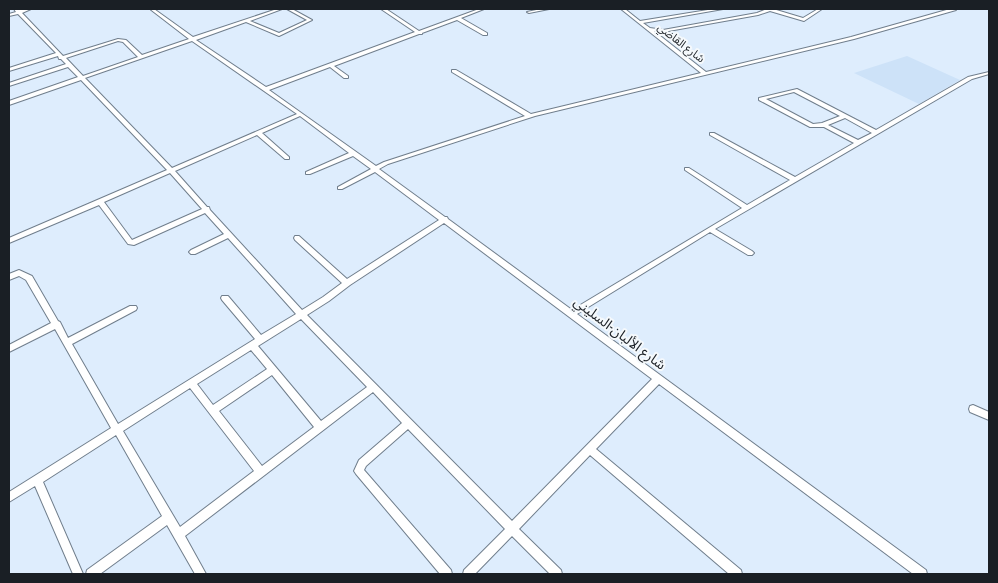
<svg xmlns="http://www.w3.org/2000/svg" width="998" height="583" viewBox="0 0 998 583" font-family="'Roboto Condensed','Noto Sans Arabic',sans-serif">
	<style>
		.built { fill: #cde2f8 }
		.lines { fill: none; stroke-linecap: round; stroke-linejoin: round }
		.street-casing { stroke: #707e8c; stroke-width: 2 }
		.street { fill: #fff; fill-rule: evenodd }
		.labels { text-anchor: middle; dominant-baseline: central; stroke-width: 4; stroke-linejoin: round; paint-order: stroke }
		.far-street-label { font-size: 11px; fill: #1a1f25; stroke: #f5f9fc }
		.street-label { font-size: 14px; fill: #1a1f25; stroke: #f5f9fc }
	</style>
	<rect width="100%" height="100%" fill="#deedfd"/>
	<path class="built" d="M907 56 960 80 919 104 854 73Z"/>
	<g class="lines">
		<defs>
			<path id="street" d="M14 9H18L20 10 31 9 22 13 63 56 118 39 126 40 142 55 189 39 150 9H154L193 37 277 9H282L250 21 279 33 307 20 287 9H292L312 20 279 36 246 22 196 40 266 87 415 32 381 9H386L419 31 479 9H484L461 18 487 33V35H483L457 20 422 33V34H419L334 66 348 76V78H344L330 67 269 90 376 166 384 162 525 116 452 72V70H456L531 114 701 73 621 9H625L640 21 714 9H723L643 23 650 28 663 30 757 13 767 9H773L803 18 818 9H822L804 21 770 11 758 15 663 32 654 31 706 72 851 37 950 9H956V10L854 39 535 116 388 164 379 169 445 217H447L448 219 572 310 742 208 685 170V168H689L747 205 790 180 710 135V133H714L795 177 854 143 824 127H810L759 100V98L797 89 876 130 968 77 989 72V74L972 79 715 229 752 251 754 253 752 255H748L710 232 577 314 926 570 927 574H913L659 384 596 449 741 570 742 574H729L590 455 519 529 561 570 562 574H550L512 536 475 574H463L464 570 505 529 408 429 366 466 364 470 451 570 452 574H440L356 474 354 471 359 460 402 423 373 392 185 536 206 574H195L167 525 100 574H86L87 570 162 516 116 435 43 482 83 574H73L35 486 9 502V492L111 428 55 329 9 352V345L51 323 26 280 19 276 9 280V274L19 270 32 276 58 321 60 322 68 338 130 306H136L137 308 136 310 72 344 118 424 255 339 222 300 221 298 222 296H228L261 335 296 314 228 238 195 254H191L189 252 191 250 224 234 205 213 134 245 128 244 99 205 9 243V238L167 170 81 80 9 105V101L78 77 68 67 9 86V83L66 64 61 59H59L58 56 9 71V68L56 53 18 14 9 16V14L16 12ZM118 41 123 42 138 57 83 76 66 58ZM192 41 297 114 172 168 85 78ZM794 92 840 116 822 123 813 124 766 99ZM300 116 349 153 306 172V174H310L353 156 371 169 338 187V189H342L375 172 439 220 347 279 299 236H295L294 238 295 240 342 283 323 297 302 310 210 210 209 207H207L175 171 257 135 285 159H289V157L262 133ZM845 118 872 133 858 140 828 125ZM170 173 202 209 132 240 104 202ZM444 223 652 379 512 521 307 315 329 301 350 285ZM301 319 367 387 321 421 258 346ZM251 350 267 369 213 405 197 384ZM272 375 314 427 262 466 219 411ZM190 388 254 471 180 527 123 431Z
				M541 9H549L529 13 527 12Z
				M973 405 989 412V420L970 412 969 409 970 406Z"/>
		</defs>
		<use href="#street" class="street-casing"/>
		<use href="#street" class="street"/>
	</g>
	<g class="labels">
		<g class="far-street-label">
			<text transform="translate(681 43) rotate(38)">شارع القاضي</text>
		</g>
		<g class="street-label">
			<text transform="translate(620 333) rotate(37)">شارع الألبان-السليني</text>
		</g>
	</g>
	<rect width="998" height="583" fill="none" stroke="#1a1f25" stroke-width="20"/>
</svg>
